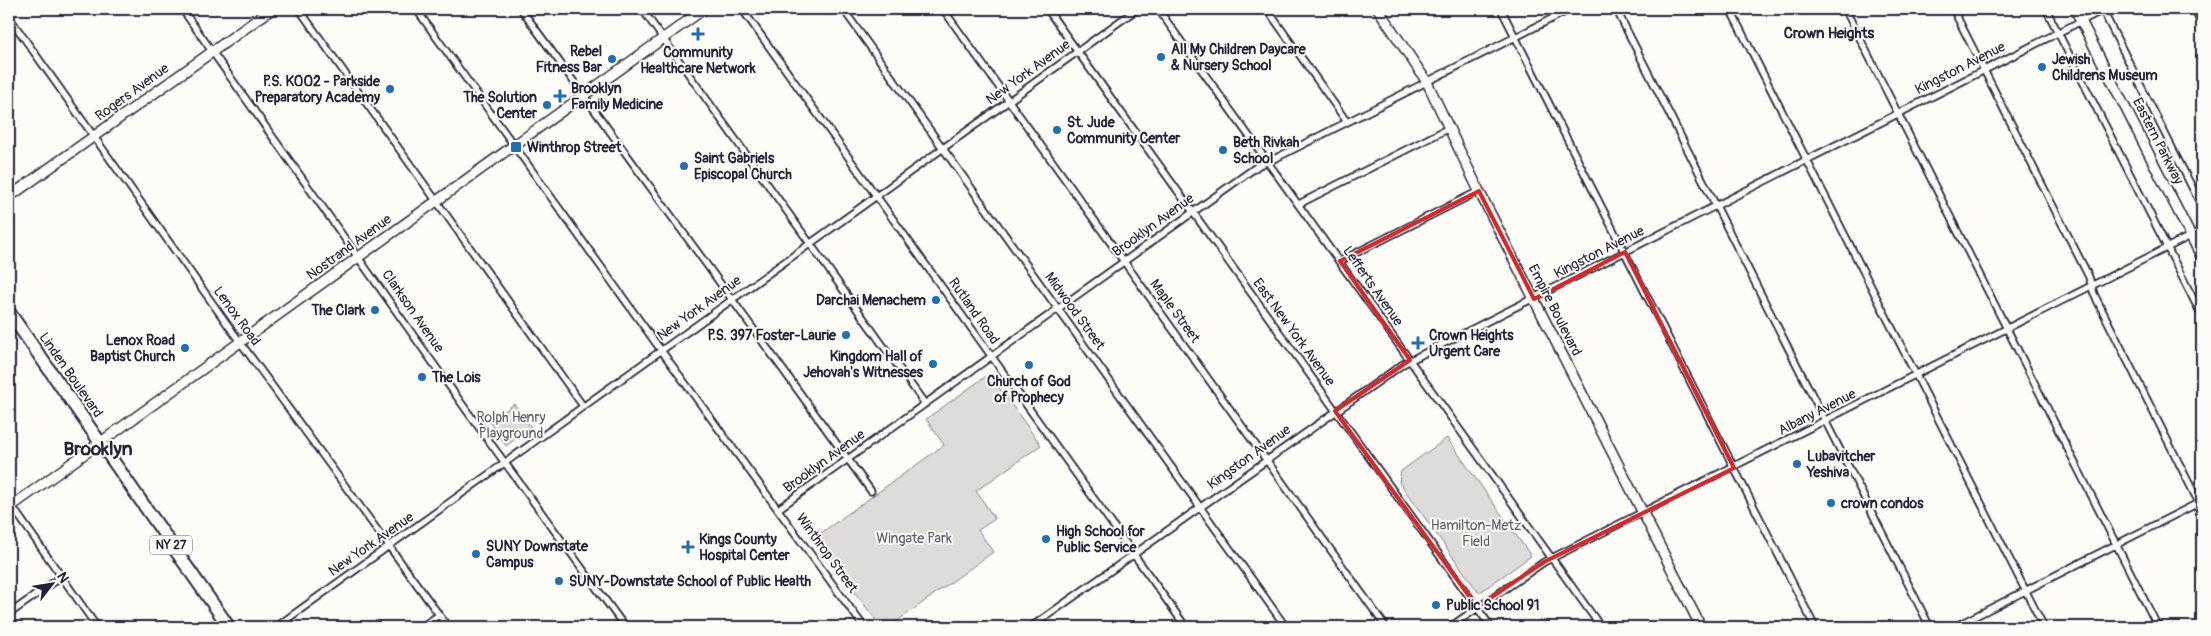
<svg xmlns="http://www.w3.org/2000/svg" width="2211" height="636" viewBox="0 0 2211 636" font-family="Pangolin,sans-serif">
	<style>
		.green { fill: #dddcdb; stroke: #807f8b }
		.lines { fill: none; stroke-linecap: round; stroke-linejoin: round }
		.street-casing { stroke: #22223b; stroke-width: 9 }
		.secondary-casing { stroke: #22223b; stroke-width: 12 }
		.primary-casing { stroke: #22223b; stroke-width: 12 }
		.highway-casing { stroke: #22223b; stroke-width: 15 }
		.street { stroke: #fdfcf7; stroke-width: 5.5 }
		.secondary { stroke: #fdfcf7; stroke-width: 9 }
		.primary { stroke: #fdfcf7; stroke-width: 9 }
		.highway { stroke: #fdfcf7; stroke-width: 11 }
		.marked { fill: none; stroke: #d62828; stroke-width: 4; stroke-linejoin: round }
		.poi-dot { fill: #1f6fb2; stroke: #fdfcf7; stroke-width: 2 }
		.labels { text-anchor: middle; dominant-baseline: central; stroke-width: 4; stroke-linejoin: round; paint-order: stroke }
		.shield { fill: #fdfcf7; stroke: #646373; stroke-width: 1 }
		.shield-label { font-size: 12px; font-weight: bold; fill: #22223b }
		.poi-label { font-size: 14px; font-weight: bold; fill: #22223b; stroke: #fdfcf7; text-anchor: start }
		.street-label { font-size: 14px; fill: #22223b; stroke: #fdfcf7 }
		.park-label { font-size: 14px; fill: #5a5a6b; stroke: #fdfcf7 }
		.neighbourhood-label { font-size: 15px; font-weight: bold; fill: #22223b; stroke: #fdfcf7 }
		.district-label { font-size: 19px; font-weight: bold; fill: #22223b; stroke: #fdfcf7 }
	</style>
	<rect width="100%" height="100%" fill="#fdfcf7"/>
	<filter id="ink" filterUnits="userSpaceOnUse"><feTurbulence type="fractalNoise" baseFrequency=".02" numOctaves="2"/><feDisplacementMap in="SourceGraphic" scale="10" xChannelSelector="R" yChannelSelector="G"/><feConvolveMatrix kernelMatrix="1 2 1 2 8 2 1 2 1" color-interpolation-filters="sRGB"/></filter>
	<g filter="url(#ink)">
		<path class="green" d="M989 374 1041 445 976 491 995 519 978 530 993 552 889 627H881L814 538 944 445 926 419Z
			M514 404 531 427 506 446 490 422Z
			M1447 438 1531 556 1479 593 1399 482 1401 471Z"/>
		<g class="lines">
			<defs>
				<path id="street" d="M182 9 467 411 625 627
					M299 9 583 406
					M416 9 655 342 864 627
					M521 9 871 491
					M642 9 925 404
					M742 9 1186 627
					M843 9 1286 627
					M943 9 1386 627
					M1047 9 1491 627
					M1158 9 1601 627
					M1267 9 1347 122
					M1501 9 1815 627
					M1616 9 1930 627
					M1730 9 2044 627
					M1845 9 2158 627
					M1953 9 2089 277 2094 294 2202 509
					M2046 9 2202 316
					M2102 9 2202 207
					M2194 9 2202 25
					M9 17 240 342 448 627
					M1299 204 1449 128
					M1340 261 1479 191
					M9 502 97 627
					M778 509 1259 165 1278 157 1571 9
					M9 614 61 577
					M276 627 1137 9
					M421 627 439 615
					M1031 627 1403 364 2105 9
					M1450 627 1544 562 2202 230
					M1954 627 2202 501"/>
				<path id="secondary" d="M1378 9 1427 82 1479 191 1701 627
					M9 197 272 9
					M9 508 704 9"/>
				<path id="primary" d="M2075 9 2202 258"/>
				<path id="highway" d="M9 312 229 627"/>
			</defs>
			<use href="#street" class="street-casing"/>
			<use href="#secondary" class="secondary-casing"/>
			<use href="#primary" class="primary-casing"/>
			<use href="#highway" class="highway-casing"/>
			<use href="#street" class="street"/>
			<use href="#secondary" class="secondary"/>
			<use href="#primary" class="primary"/>
			<use href="#highway" class="highway"/>
		</g>
	</g>
	<path class="marked" d="M1479 191 1534 299 1625 252 1734 468 1544 562 1477 607 1335 411 1410 360 1340 261Z"/>
	<g class="poi-dot">
		<path d="M695.5 26.5h5v5h5v5h-5v5h-5v-5h-5v-5h5z"/>
		<circle cx="1161" cy="57" r="5"/>
		<circle cx="612" cy="59" r="5"/>
		<circle cx="2042" cy="67" r="5"/>
		<circle cx="390" cy="89" r="5"/>
		<path d="M557.5 88.5h5v5h5v5h-5v5h-5v-5h-5v-5h5z"/>
		<circle cx="547" cy="105" r="5"/>
		<circle cx="1057" cy="130" r="5"/>
		<rect x="510" y="141" width="12" height="12" rx="2.5"/>
		<circle cx="1223" cy="150" r="5"/>
		<circle cx="684" cy="166" r="5"/>
		<circle cx="936" cy="300" r="5"/>
		<circle cx="375" cy="310" r="5"/>
		<circle cx="846" cy="335" r="5"/>
		<path d="M1415.5 335.5h5v5h5v5h-5v5h-5v-5h-5v-5h5z"/>
		<circle cx="185" cy="348" r="5"/>
		<circle cx="933" cy="364" r="5"/>
		<circle cx="1029" cy="365" r="5"/>
		<circle cx="422" cy="377" r="5"/>
		<circle cx="1797" cy="464" r="5"/>
		<circle cx="1831" cy="503" r="5"/>
		<circle cx="1046" cy="539" r="5"/>
		<path d="M685.5 539.5h5v5h5v5h-5v5h-5v-5h-5v-5h5z"/>
		<circle cx="476" cy="554" r="5"/>
		<circle cx="559" cy="581" r="5"/>
		<circle cx="1436" cy="605" r="5"/>
	</g>
	<g class="labels">
		<rect class="shield" x="150" y="535.5" width="42" height="19" rx="4"/>
		<g class="shield-label">
			<text x="171" y="545">NY 27</text>
		</g>
		<g class="poi-label">
			<text x="1171" y="49">All My Children Daycare<tspan x="1171" dy="16">&amp; Nursery School</tspan></text>
			<text x="602" y="51" text-anchor="end">Rebel<tspan x="602" dy="16">Fitness Bar</tspan></text>
			<text x="698" y="52" text-anchor="middle">Community<tspan x="698" dy="16">Healthcare Network</tspan></text>
			<text x="2052" y="59">Jewish<tspan x="2052" dy="16">Childrens Museum</tspan></text>
			<text x="380" y="81" text-anchor="end">P.S. K002 - Parkside<tspan x="380" dy="16">Preparatory Academy</tspan></text>
			<text x="571" y="88">Brooklyn<tspan x="571" dy="16">Family Medicine</tspan></text>
			<text x="537" y="97" text-anchor="end">The Solution<tspan x="537" dy="16">Center</tspan></text>
			<text x="1067" y="122">St. Jude<tspan x="1067" dy="16">Community Center</tspan></text>
			<text x="1233" y="142">Beth Rivkah<tspan x="1233" dy="16">School</tspan></text>
			<text x="527" y="147">Winthrop Street</text>
			<text x="694" y="158">Saint Gabriels<tspan x="694" dy="16">Episcopal Church</tspan></text>
			<text x="926" y="300" text-anchor="end">Darchai Menachem</text>
			<text x="365" y="310" text-anchor="end">The Clark</text>
			<text x="836" y="335" text-anchor="end">P.S. 397 Foster-Laurie</text>
			<text x="1429" y="335">Crown Heights<tspan x="1429" dy="16">Urgent Care</tspan></text>
			<text x="175" y="340" text-anchor="end">Lenox Road<tspan x="175" dy="16">Baptist Church</tspan></text>
			<text x="923" y="356" text-anchor="end">Kingdom Hall of<tspan x="923" dy="16">Jehovah's Witnesses</tspan></text>
			<text x="432" y="377">The Lois</text>
			<text x="1029" y="381" text-anchor="middle">Church of God<tspan x="1029" dy="16">of Prophecy</tspan></text>
			<text x="1807" y="456">Lubavitcher<tspan x="1807" dy="16">Yeshiva</tspan></text>
			<text x="1841" y="503">crown condos</text>
			<text x="1056" y="531">High School for<tspan x="1056" dy="16">Public Service</tspan></text>
			<text x="699" y="539">Kings County<tspan x="699" dy="16">Hospital Center</tspan></text>
			<text x="486" y="546">SUNY Downstate<tspan x="486" dy="16">Campus</tspan></text>
			<text x="569" y="581">SUNY-Downstate School of Public Health</text>
			<text x="1446" y="605">Public School 91</text>
		</g>
		<g class="street-label">
			<text transform="translate(1960 68) rotate(-27)">Kingston Avenue</text>
			<text transform="translate(1028 72) rotate(-36)">New York Avenue</text>
			<text transform="translate(132 92) rotate(-36)">Rogers Avenue</text>
			<text transform="translate(2158 141) rotate(63)">Eastern Parkway</text>
			<text transform="translate(1153 225) rotate(-36)">Brooklyn Avenue</text>
			<text transform="translate(349 247) rotate(-36)">Nostrand Avenue</text>
			<text transform="translate(1599 252) rotate(-27)">Kingston Avenue</text>
			<text transform="translate(1373 286) rotate(55)">Lefferts Avenue</text>
			<text transform="translate(699 308) rotate(-36)">New York Avenue</text>
			<text transform="translate(1555 310) rotate(63)">Empire Boulevard</text>
			<text transform="translate(413 311) rotate(55)">Clarkson Avenue</text>
			<text transform="translate(974 311) rotate(55)">Rutland Road</text>
			<text transform="translate(1075 311) rotate(54)">Midwood Street</text>
			<text transform="translate(1175 311) rotate(54)">Maple Street</text>
			<text transform="translate(237 316) rotate(54)">Lenox Road</text>
			<text transform="translate(1294 332) rotate(54)">East New York Avenue</text>
			<text transform="translate(71 375) rotate(55)">Linden Boulevard</text>
			<text transform="translate(1817 412) rotate(-27)">Albany Avenue</text>
			<text transform="translate(1249 457) rotate(-36)">Kingston Avenue</text>
			<text transform="translate(824 461) rotate(-36)">Brooklyn Avenue</text>
			<text transform="translate(371 544) rotate(-35)">New York Avenue</text>
			<text transform="translate(827 553) rotate(54)">Winthrop Street</text>
		</g>
		<g class="park-label">
			<text x="511" y="417">Rolph Henry<tspan x="511" dy="16">Playground</tspan></text>
			<text x="1476" y="525">Hamilton-Metz<tspan x="1476" dy="16">Field</tspan></text>
			<text x="914" y="538">Wingate Park</text>
		</g>
		<g class="neighbourhood-label">
			<text x="1829" y="33">Crown Heights</text>
		</g>
		<g class="district-label">
			<text x="98" y="449">Brooklyn</text>
		</g>
	</g>
	<rect width="2211" height="636" fill="none" stroke="#fdfcf7" stroke-width="30"/>
	<rect x="15" y="15" width="2181" height="606" fill="none" stroke="#22223b" stroke-width="2" filter="url(#ink)"/>
	<g transform="translate(52 584) rotate(59)" stroke="#fdfcf7" stroke-width="4" paint-order="stroke">
	<path d="M0-4L9 19L0 12L-9 19Z" fill="#22223b"/>
	<text y="-8" font-size="14" font-weight="bold" text-anchor="middle" fill="#22223b">N</text>
	</g>
</svg>
